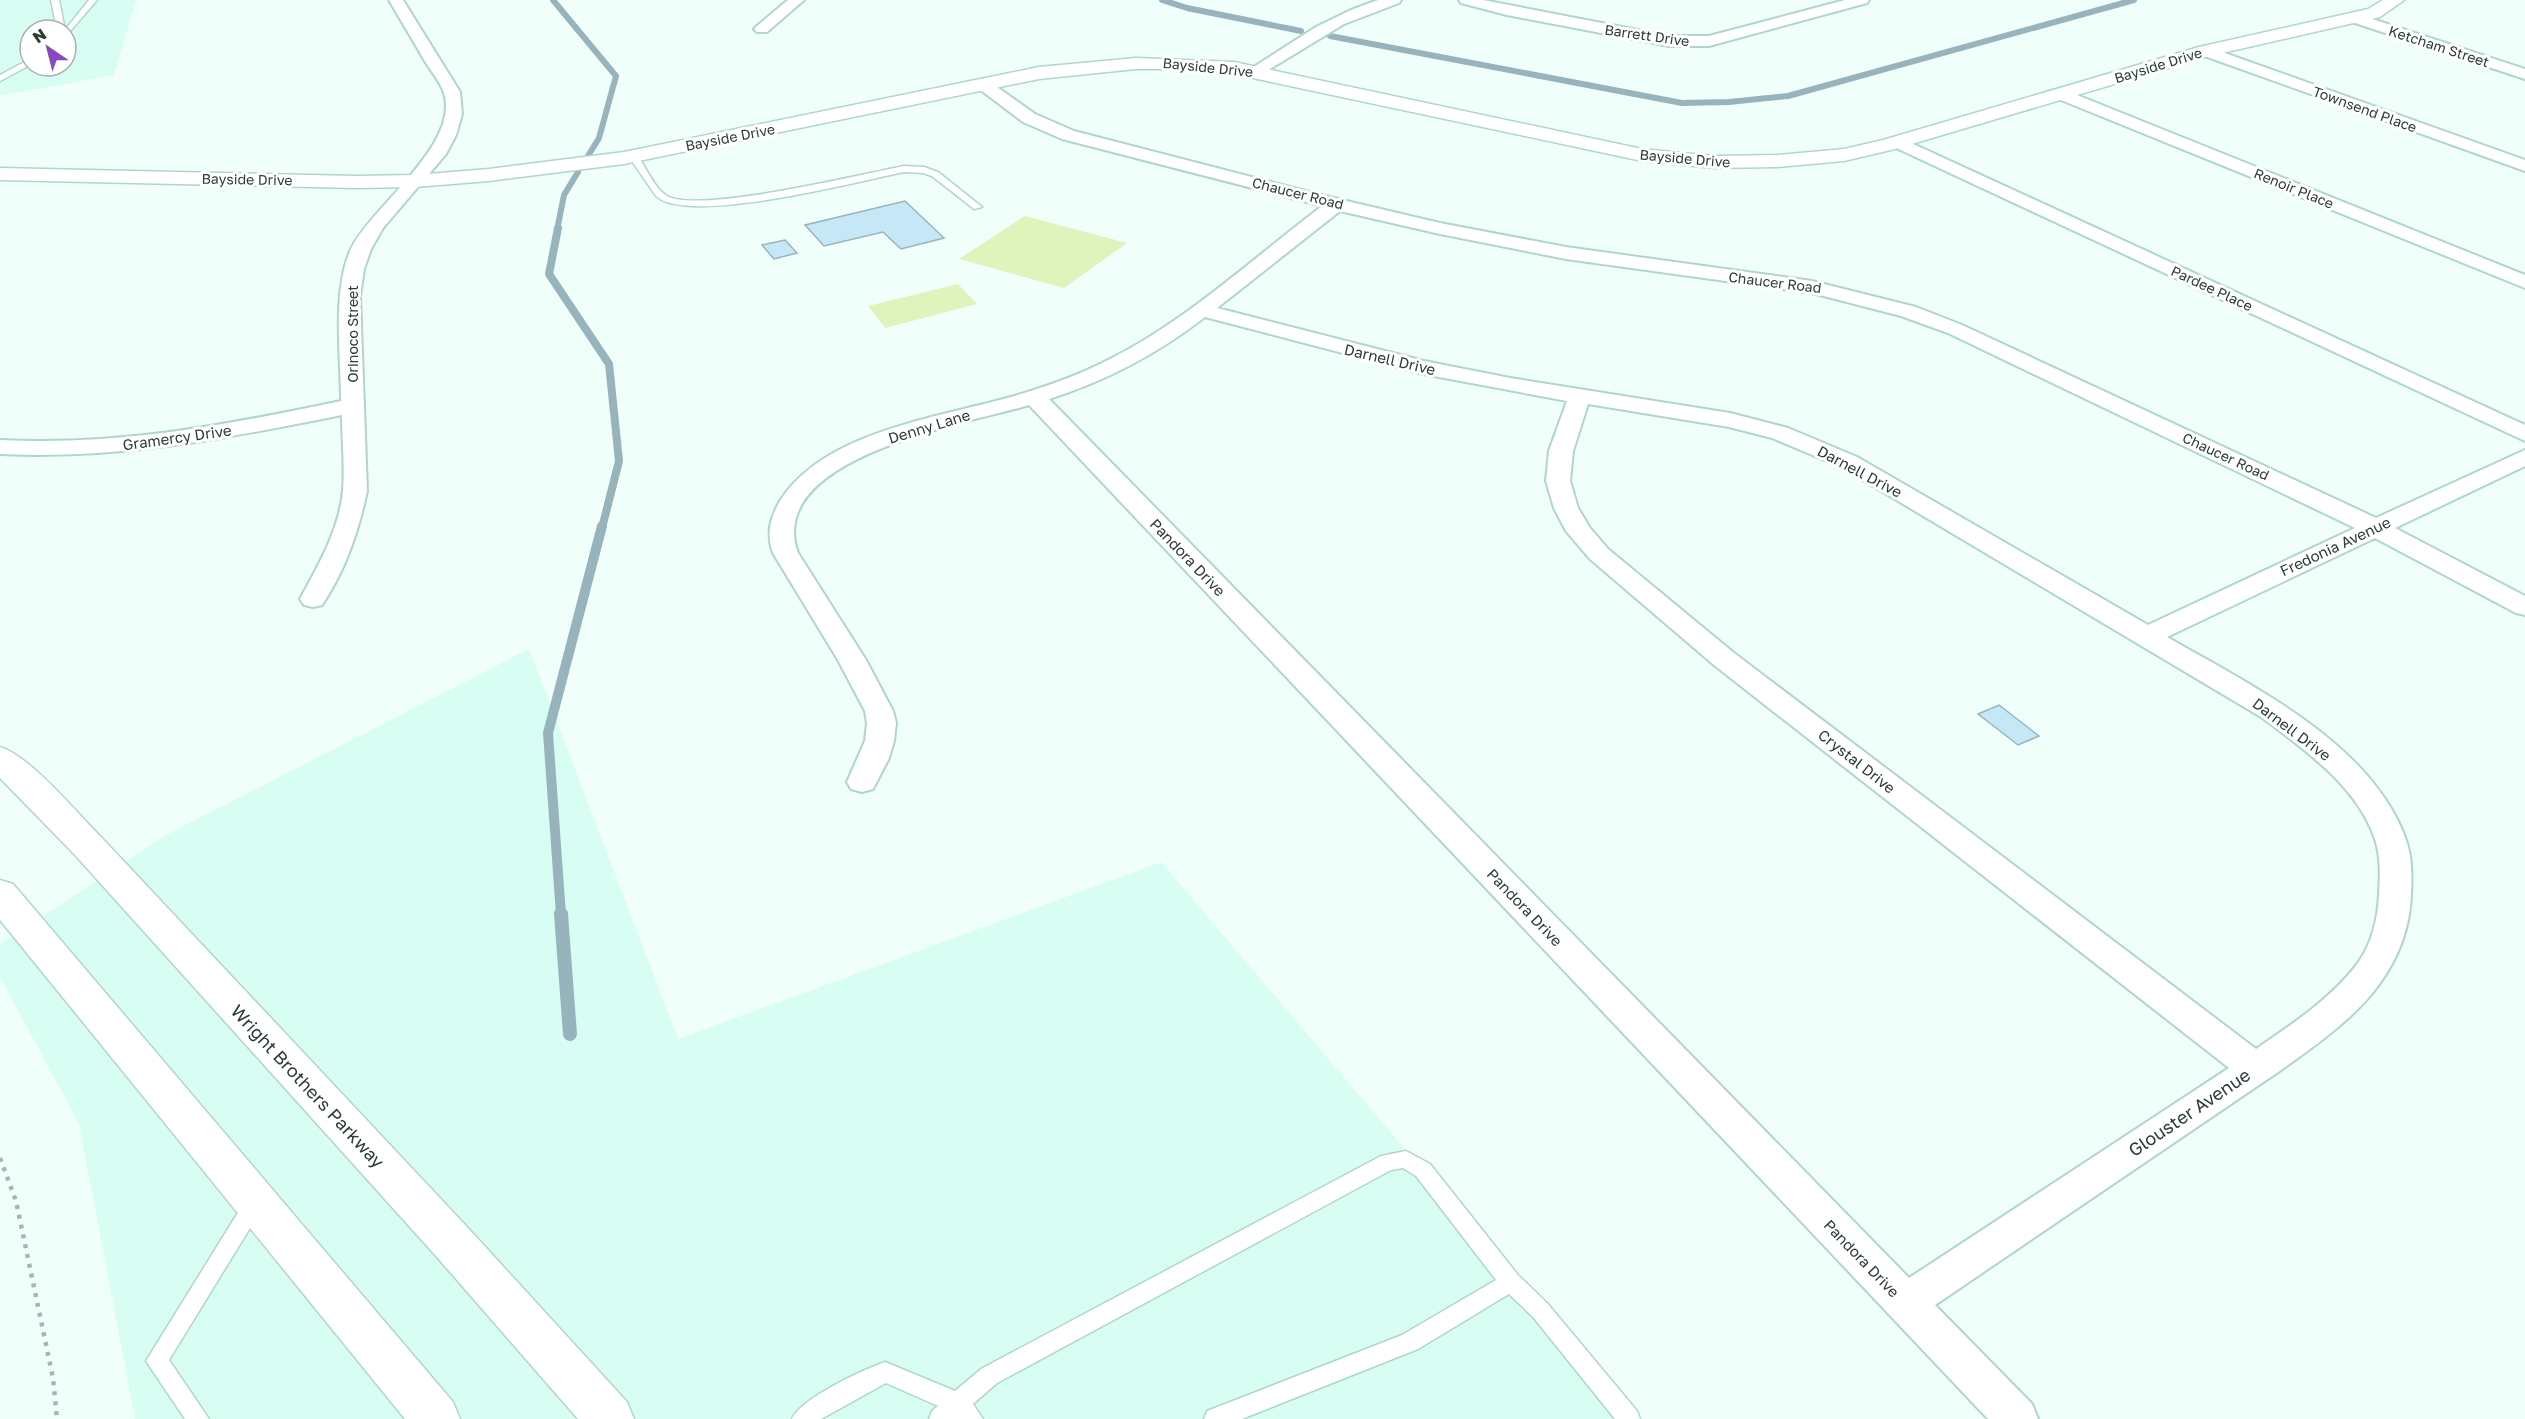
<svg xmlns="http://www.w3.org/2000/svg" width="2525" height="1419" viewBox="0 0 2525 1419" font-family="'Golos Text',sans-serif">
	<style>
		.built { fill: #d8fef3; fill-rule: evenodd }
		.green { fill: #dff3bd }
		.water { fill: #c5e7f6; stroke: #97b4bd; stroke-width: 1.5 }
		.lines { fill: none; stroke-linecap: round; stroke-linejoin: round }
		.stream-far3 { stroke: #97b4bd; stroke-width: 6 }
		.stream-far2 { stroke: #97b4bd; stroke-width: 8 }
		.stream-far1 { stroke: #97b4bd; stroke-width: 10 }
		.stream { stroke: #97b4bd; stroke-width: 14 }
		.lane-casing { stroke: #b0d6cb; stroke-width: 3 }
		.street-casing { stroke: #b0d6cb; stroke-width: 4 }
		.secondary-casing { stroke: #b0d6cb; stroke-width: 3 }
		.primary-casing { stroke: #b0d6cb; stroke-width: 3 }
		.path { stroke: #a6b5b0; stroke-width: 4.5; stroke-dasharray: 4 6; stroke-linecap: butt }
		.lane { fill: #fff; fill-rule: evenodd }
		.street { fill: #fff; fill-rule: evenodd }
		.secondary { fill: #fff; fill-rule: evenodd }
		.primary { fill: #fff; fill-rule: evenodd }
		.labels { text-anchor: middle; dominant-baseline: central; stroke-width: 6; stroke-linejoin: round; paint-order: stroke }
		.far-street-label { font-size: 14px; fill: #2c3c37; stroke: #fff }
		.street-label { font-size: 15px; fill: #2c3c37; stroke: #fff }
		.near-street-label { font-size: 18px; fill: #2c3c37; stroke: #fff }
	</style>
	<rect width="100%" height="100%" fill="#f0fffa"/>
	<path class="built" d="M0 0H136L114 75 0 96ZM30 30H66V66H30Z
		M529 649 678 1039 1161 862 1634 1419H135L79 1124 0 977V944L166 835Z"/>
	<path class="green" d="M1025 216 1127 243 1064 288 959 259Z
		M958 284 977 304 885 328 868 306Z"/>
	<path class="water" d="M905 201 944 238 901 249 883 232 824 246 805 225Z
		M785 240 797 253 774 259 762 245Z
		M1999 705 2039 736 2018 745 1978 714Z"/>
	<g class="lines">
		<path class="stream-far3" d="M553 0 616 76 599 138 588 156
			M1162 0 1187 8 1301 31
			M1330 36 1682 103 1729 102 1788 96 2134 0
			M557 230 564 195 578 172"/>
		<path class="stream-far2" d="M558 228 549 274 609 364 619 461 602 528"/>
		<path class="stream-far1" d="M561 915 548 733 602 526"/>
		<path class="stream" d="M561 914 570 1034"/>
		<defs>
			<path id="lane" d="M51 0H59L65 30 89 0H97L66 36V30H57Z
				M30 59V65L0 81V75Z
				M631 155H637C646 167 654 188 667 196 699 214 862 174 904 166L924 167 938 172 982 207 974 209 932 176 923 173 904 172C860 181 687 226 656 196L629 157Z
				M1406 1151 1430 1164 1518 1275 1547 1303 1637 1411 1640 1419H1615L1533 1317 1509 1294 1418 1349 1242 1419H1204L1207 1411 1402 1335 1496 1280 1416 1176 1403 1168 1391 1170 997 1383 973 1404 983 1419H929L932 1411 938 1406 886 1383 821 1419H792C801 1398 863 1370 885 1362L955 1391 981 1369 1381 1156Z
				M254 1195 261 1198 264 1204 261 1210 169 1360 209 1419H185L146 1361 247 1198Z"/>
			<path id="street" d="M389 0H403L460 92 462 114 456 135 446 154 383 228 371 249 364 269 360 296 367 491C359 530 345 571 322 605L313 607 304 605 300 599C318 566 340 528 343 490 345 466 342 440 342 415 227 438 118 460 0 454V440C118 446 226 425 341 401 341 355 332 294 350 251 370 207 464 143 443 90 439 81 432 72 426 63 414 42 401 21 389 0Z
				M788 0H804L767 32H757L754 29 757 26Z
				M1378 0H1401L1399 3 1344 24 1260 75 1254 77 1246 72 1316 27 1351 10Z
				M1459 0H1483L1669 36H1709L1845 0H1869L1867 3 1709 46H1669L1507 15 1461 3Z
				M2354 13 2525 69V79L2349 21 2346 18 2349 15Z
				M2205 46 2525 160V171L2199 54 2197 51Z
				M984 80 990 82 1035 114 1074 131 1317 194 1440 223 1566 247 1812 281 1916 307 1962 325 2376 518 2525 450V466L2395 528 2525 596V615L2516 613 2375 538 2167 637C2250 685 2372 743 2406 840 2412 858 2412 875 2411 894 2410 926 2399 957 2380 983 2355 1018 2316 1045 2281 1070L1935 1305 2032 1404 2038 1419H1988L1029 405C970 423 763 457 798 553L866 660 893 711 896 723 894 741 889 758 873 789 862 792 851 789 847 782 865 741 867 723 865 711 838 660 773 553C766 534 770 518 780 501 824 432 936 418 1011 397 1045 387 1080 375 1112 358 1187 320 1255 257 1322 206L1062 139 1023 122 978 88 976 85 978 82ZM1340 211 1440 234 1566 259 1812 293 1901 316 1948 333 2355 528 2148 625 1857 457 1788 428 1730 413 1510 378 1424 361 1217 308ZM1205 317 1423 374 1567 401 1549 451 1546 481 1554 508 1566 531 1590 559 1714 665 2229 1068 1909 1278 1049 399C1106 381 1157 354 1205 317ZM1588 404 1729 427 1772 438 1841 467 2261 717C2304 749 2357 786 2375 839 2381 858 2380 875 2379 894 2378 918 2372 943 2358 963 2332 998 2291 1025 2256 1049L1734 653 1608 549 1590 528 1578 508 1570 481 1573 451Z
				M2062 89 2525 275V288L2056 98 2054 94 2056 90Z
				M1898 137 2525 425V441L1892 146 1889 142 1892 138Z"/>
			<path id="secondary" d="M2383 0H2404L2380 17 2209 56 1895 149 1844 161 1777 167 1713 168 1642 161 1234 74 1185 69H1136L1039 79 624 164 489 181 415 187 356 188 0 180V168L356 176 415 175 489 169 624 152 1039 67 1136 58 1234 62 1642 149 1713 156 1777 155 1844 149 1883 140 2199 47 2368 9Z"/>
			<path id="primary" d="M0 747C30 756 77 813 101 837L468 1228 627 1402 634 1419H578L436 1256 75 855 0 778Z
				M0 880 13 884 453 1402 460 1419H405L0 920Z"/>
		</defs>
		<use href="#lane" class="lane-casing"/>
		<use href="#street" class="street-casing"/>
		<use href="#secondary" class="secondary-casing"/>
		<use href="#primary" class="primary-casing"/>
		<path class="path" d="M0 1158 16 1201 53 1378 57 1419"/>
		<use href="#lane" class="lane"/>
		<use href="#street" class="street"/>
		<use href="#secondary" class="secondary"/>
		<use href="#primary" class="primary"/>
	</g>
	<g class="labels">
		<g class="far-street-label">
			<text transform="translate(1647 35) rotate(8)">Barrett Drive</text>
			<text transform="translate(2439 46) rotate(18)">Ketcham Street</text>
			<text transform="translate(2158 65) rotate(-17)">Bayside Drive</text>
			<text transform="translate(1208 67) rotate(6)">Bayside Drive</text>
			<text transform="translate(2365 109) rotate(20)">Townsend Place</text>
			<text transform="translate(730 137) rotate(-11)">Bayside Drive</text>
			<text transform="translate(1685 158) rotate(5)">Bayside Drive</text>
			<text transform="translate(247 179) rotate(1)">Bayside Drive</text>
			<text transform="translate(2294 188) rotate(22)">Renoir Place</text>
			<text transform="translate(1298 193) rotate(14)">Chaucer Road</text>
			<text transform="translate(1775 282) rotate(7)">Chaucer Road</text>
			<text transform="translate(2212 288) rotate(25)">Pardee Place</text>
			<text transform="translate(352 334) rotate(-90)">Orinoco Street</text>
			<text transform="translate(2226 456) rotate(25)">Chaucer Road</text>
		</g>
		<g class="street-label">
			<text transform="translate(1390 359) rotate(13)">Darnell Drive</text>
			<text transform="translate(929 426) rotate(-17)">Denny Lane</text>
			<text transform="translate(177 437) rotate(-8)">Gramercy Drive</text>
			<text transform="translate(1860 471) rotate(28)">Darnell Drive</text>
			<text transform="translate(2335 546) rotate(-25)">Fredonia Avenue</text>
			<text transform="translate(1188 557) rotate(46)">Pandora Drive</text>
			<text transform="translate(2292 729) rotate(37)">Darnell Drive</text>
			<text transform="translate(1857 761) rotate(38)">Crystal Drive</text>
			<text transform="translate(1525 907) rotate(46)">Pandora Drive</text>
			<text transform="translate(1862 1258) rotate(46)">Pandora Drive</text>
		</g>
		<g class="near-street-label">
			<text transform="translate(308 1086) rotate(47)">Wright Brothers Parkway</text>
			<text transform="translate(2189 1112) rotate(-34)">Glouster Avenue</text>
		</g>
	</g>
	<g transform="translate(48 48) rotate(325)"><circle r="28" fill="#ffffff" stroke="#abb1af" stroke-width="1.5"/>
	<path d="M0-4.5L10 22L0 15L-10 22Z" fill="#8849bf"/>
	<text y="-9" font-size="16" font-weight="bold" text-anchor="middle" fill="#2c3c37">N</text>
	</g>
</svg>
